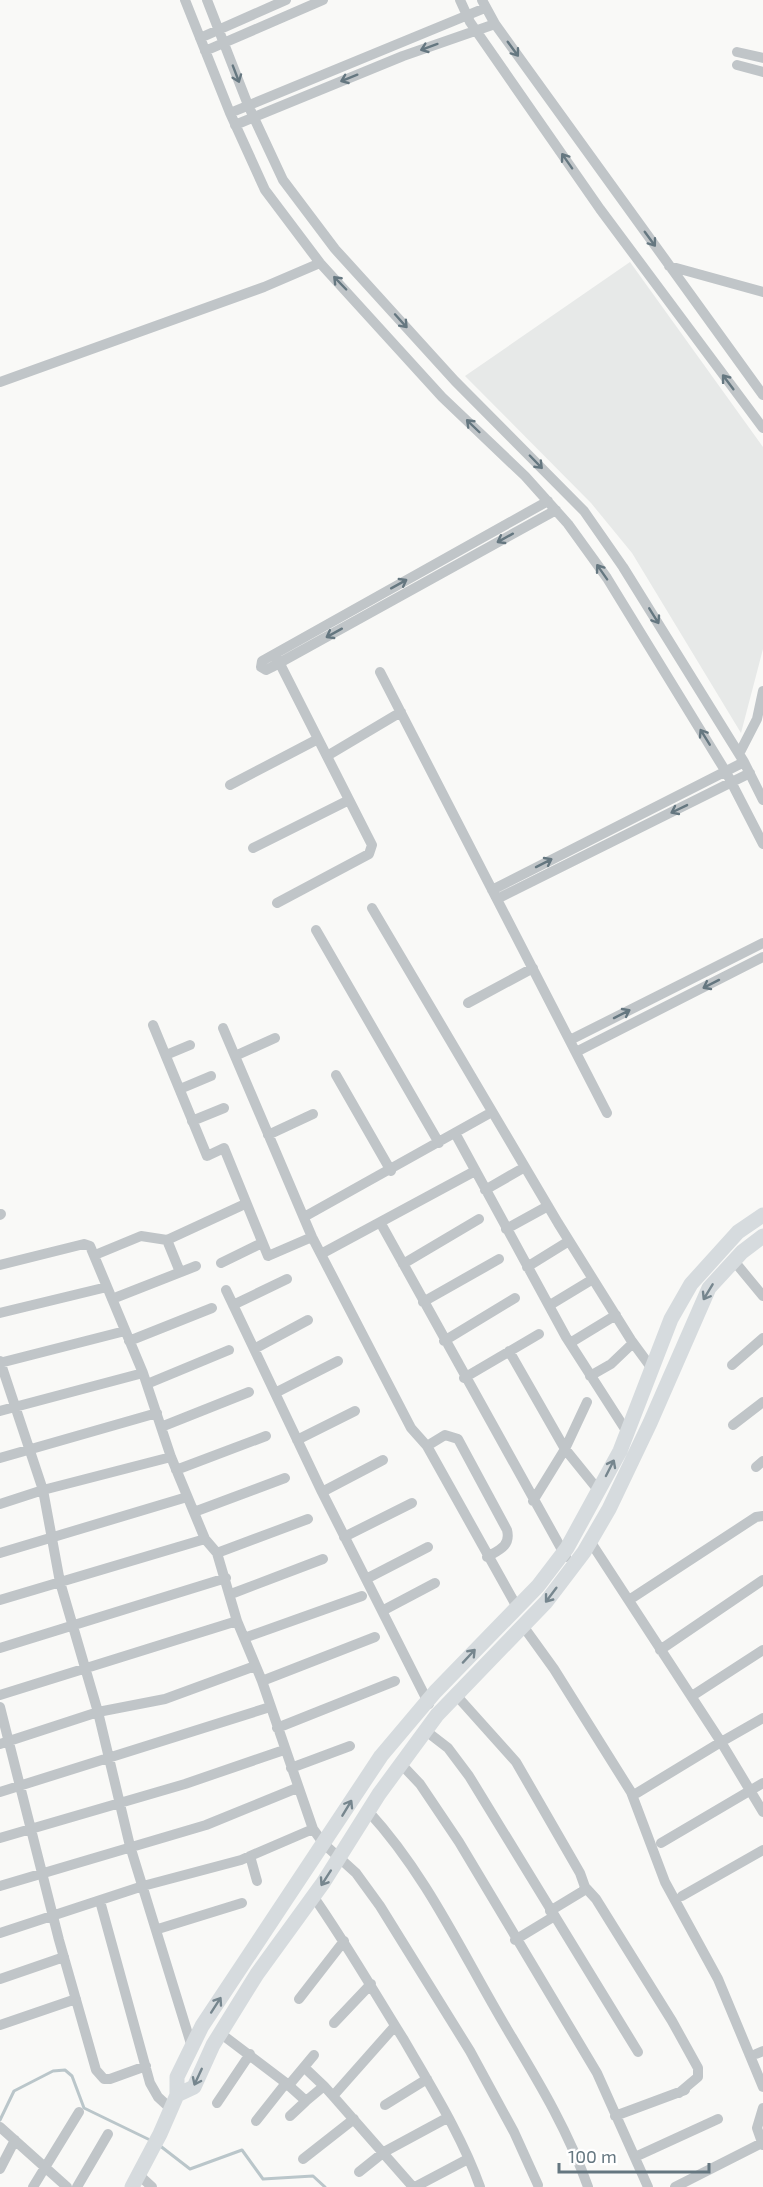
<svg xmlns="http://www.w3.org/2000/svg" width="763" height="2187" viewBox="0 0 763 2187" font-family="'Exo 2',sans-serif">
	<style>
		.built { fill: #e7e9e8 }
		.lines { fill: none; stroke-linecap: round; stroke-linejoin: round }
		.stream { stroke: #bac6ca; stroke-width: 3 }
		.minor { stroke: #c0c5c8; stroke-width: 10 }
		.secondary { stroke: #d6dbde; stroke-width: 15 }
		.oneway { stroke: #657780 }
		.oneway2 { stroke: #76868e }
	</style>
	<rect width="100%" height="100%" fill="#f9f9f7"/>
	<path class="built" d="M630 262 763 447V649L741 733 632 553 591 503 465 376Z"/>
	<g class="lines">
		<path class="stream" d="M0 2120 14 2091 53 2071 65 2070 72 2076 84 2108 150 2140
			M159 2145 190 2169 242 2150 263 2179 313 2176 325 2187"/>
		<path class="minor" d="M185 0 230 113 265 190 320 263 442 397 525 476 568 524 607 578 726 772 763 844
			M207 0 248 105 283 180 335 249 455 381 584 511 623 567 744 762 763 800
			M460 0 470 22 600 209 763 428
			M482 0 495 24 763 395
			M200 38 286 0
			M205 51 323 0
			M737 52 763 58
			M737 65 763 72
			M230 113 485 8
			M235 125 403 56 495 24
			M669 266 763 292
			M0 382 264 287 320 263
			M548 501 262 661 261 667 266 670 272 667 556 510
			M276 656 372 845 369 854 277 903
			M380 672 607 1113
			M739 754 757 719 763 691
			M327 756 401 712
			M230 785 318 739
			M253 848 349 800
			M492 890 744 762
			M497 899 750 773
			M372 908 558 1223 631 1340 653 1370
			M316 930 439 1143
			M468 1003 533 968
			M153 1025 207 1156 224 1148 268 1256 312 1237
			M223 1028 312 1237 411 1428 427 1446 517 1607
			M570 1040 763 943
			M576 1052 763 957
			M166 1055 190 1045
			M235 1056 275 1038
			M336 1075 391 1171
			M180 1089 211 1076
			M192 1121 224 1108
			M455 1133 566 1337 627 1432
			M268 1135 313 1114
			M485 1190 525 1167
			M0 1215 1 1214
			M304 1217 492 1112
			M380 1222 566 1557
			M506 1229 548 1206
			M167 1240 180 1272
			M321 1254 475 1171
			M95 1255 141 1236 167 1240 245 1204
			M734 1261 763 1296
			M221 1263 262 1243
			M403 1264 479 1219
			M0 1265 84 1244 90 1246 143 1373 171 1457 205 1539 217 1553 237 1621 262 1681 313 1829 324 1844 356 1873 380 1906 470 2051 514 2132 538 2185
			M527 1267 569 1241
			M226 1290 322 1492 429 1704
			M112 1299 196 1266
			M423 1302 499 1259
			M233 1305 287 1279
			M550 1305 593 1279
			M0 1313 107 1287
			M129 1341 212 1308
			M444 1341 515 1298
			M570 1343 616 1315
			M254 1349 308 1320
			M509 1351 565 1449 599 1491
			M0 1361 43 1490 60 1582 98 1712 130 1846 192 2047
			M0 1363 125 1331
			M732 1365 763 1338
			M590 1376 611 1364 633 1343
			M464 1378 539 1334
			M147 1384 229 1350
			M275 1393 338 1361
			M0 1411 143 1373
			M733 1425 763 1402
			M161 1427 249 1392
			M297 1440 355 1411
			M427 1446 445 1435 458 1439 507 1530C511 1546 499 1550 487 1557
			M0 1458 157 1413
			M756 1467 763 1461
			M176 1470 266 1436
			M322 1492 383 1460
			M533 1501 565 1449 587 1402
			M0 1504 43 1490 171 1457
			M194 1512 285 1478
			M344 1537 412 1503
			M590 1541 721 1742 763 1718
			M0 1553 187 1497
			M217 1553 308 1519
			M366 1579 428 1547
			M231 1594 323 1559
			M0 1600 205 1539
			M629 1600 756 1517 763 1516
			M382 1611 435 1583
			M523 1626 554 1669 631 1792 665 1882 718 1979 763 2087
			M244 1638 362 1596
			M0 1648 226 1578
			M660 1650 763 1580
			M262 1681 375 1637
			M0 1695 237 1621
			M456 1695 516 1762 580 1873 585 1887 583 1891 550 1911
			M692 1696 763 1650
			M0 1707 59 1940 96 2070 104 2079H110L146 2066
			M277 1728 395 1681
			M426 1731 448 1748 469 1776 638 2052
			M0 1744 98 1712 165 1699 255 1666
			M401 1764 420 1784 459 1842 597 2073 648 2187
			M291 1768 350 1746
			M0 1792 270 1707
			M637 1793 721 1742 763 1812
			M368 1811C427 1875 463 1955 507 2029 538 2081 568 2130 588 2187
			M0 1838 185 1784 284 1750
			M661 1843 763 1783
			M250 1856 257 1881
			M0 1886 206 1825 297 1788
			M585 1887 596 1899 672 2021 698 2068V2077L679 2093
			M313 1896C346 1943 374 1992 404 2040 431 2087 462 2136 480 2187
			M682 1896 763 1850
			M100 1901 150 2083 158 2097 171 2109
			M158 1929 242 1903
			M0 1933 143 1886 241 1860 313 1829
			M515 1940 553 1917
			M0 1979 64 1957
			M299 1999 344 1941
			M334 2023 371 1984
			M0 2025 76 1999
			M220 2033 286 2083
			M756 2054 763 2051
			M304 2067 324 2086
			M289 2085 314 2055
			M333 2096 413 2187
			M217 2103 250 2054
			M385 2105 427 2079
			M763 2108 757 2128 763 2145
			M290 2116 306 2101
			M615 2116 685 2090
			M256 2121 286 2083 306 2101 324 2086 333 2096 395 2026
			M0 2127 67 2187
			M635 2157 718 2119
			M303 2159 354 2119
			M0 2169 15 2140
			M359 2172 384 2152 447 2118
			M139 2175 152 2187
			M33 2187 79 2112
			M77 2187 108 2134
			M415 2187 468 2159
			M675 2187 762 2143"/>
		<path class="secondary" d="M177 2095 194 2087 213 2045 257 1974 323 1883 379 1794 437 1715 546 1602 584 1552 609 1509 650 1423 709 1288 742 1252 763 1236
			M132 2187 160 2134 177 2095V2077L202 2026 381 1756 435 1692 538 1586 567 1548 620 1451 671 1319 691 1284 738 1232 763 1215"/>
	</g>
	<defs><path id="oneway-shaft" d="M-6 0H5M1.5-3L5.5 0L1.5 3" fill="none" stroke-width="1.6" stroke-linecap="round" stroke-linejoin="round" transform="scale(1.5)"/></defs>
	<g class="oneway">
		<use href="#oneway-shaft" transform="translate(429 47) rotate(160)"/>
		<use href="#oneway-shaft" transform="translate(513 49) rotate(54)"/>
		<use href="#oneway-shaft" transform="translate(236 74) rotate(69)"/>
		<use href="#oneway-shaft" transform="translate(349 78) rotate(158)"/>
		<use href="#oneway-shaft" transform="translate(567 161) rotate(-125)"/>
		<use href="#oneway-shaft" transform="translate(650 239) rotate(54)"/>
		<use href="#oneway-shaft" transform="translate(340 283) rotate(-134)"/>
		<use href="#oneway-shaft" transform="translate(401 321) rotate(48)"/>
		<use href="#oneway-shaft" transform="translate(728 382) rotate(-127)"/>
		<use href="#oneway-shaft" transform="translate(473 426) rotate(-136)"/>
		<use href="#oneway-shaft" transform="translate(536 462) rotate(46)"/>
		<use href="#oneway-shaft" transform="translate(505 538) rotate(151)"/>
		<use href="#oneway-shaft" transform="translate(602 572) rotate(-125)"/>
		<use href="#oneway-shaft" transform="translate(399 584) rotate(-29)"/>
		<use href="#oneway-shaft" transform="translate(654 616) rotate(58)"/>
		<use href="#oneway-shaft" transform="translate(334 633) rotate(151)"/>
		<use href="#oneway-shaft" transform="translate(705 737) rotate(-122)"/>
		<use href="#oneway-shaft" transform="translate(679 809) rotate(154)"/>
		<use href="#oneway-shaft" transform="translate(544 863) rotate(-27)"/>
		<use href="#oneway-shaft" transform="translate(711 984) rotate(153)"/>
		<use href="#oneway-shaft" transform="translate(622 1014) rotate(-27)"/>
	</g>
	<g class="oneway2">
		<use href="#oneway-shaft" transform="translate(708 1292) rotate(121)"/>
		<use href="#oneway-shaft" transform="translate(610 1468) rotate(-63)"/>
		<use href="#oneway-shaft" transform="translate(551 1595) rotate(127)"/>
		<use href="#oneway-shaft" transform="translate(469 1656) rotate(-47)"/>
		<use href="#oneway-shaft" transform="translate(347 1808) rotate(-59)"/>
		<use href="#oneway-shaft" transform="translate(326 1878) rotate(123)"/>
		<use href="#oneway-shaft" transform="translate(216 2005) rotate(-57)"/>
		<use href="#oneway-shaft" transform="translate(198 2077) rotate(115)"/>
	</g>
	<path d="M559 2163v9h150v-9" fill="none" stroke="#657780" stroke-width="3"/>
	<text x="568" y="2163" font-size="18" fill="#657780" stroke="#ffffff" stroke-width="4.5" paint-order="stroke">100 m</text>
</svg>
